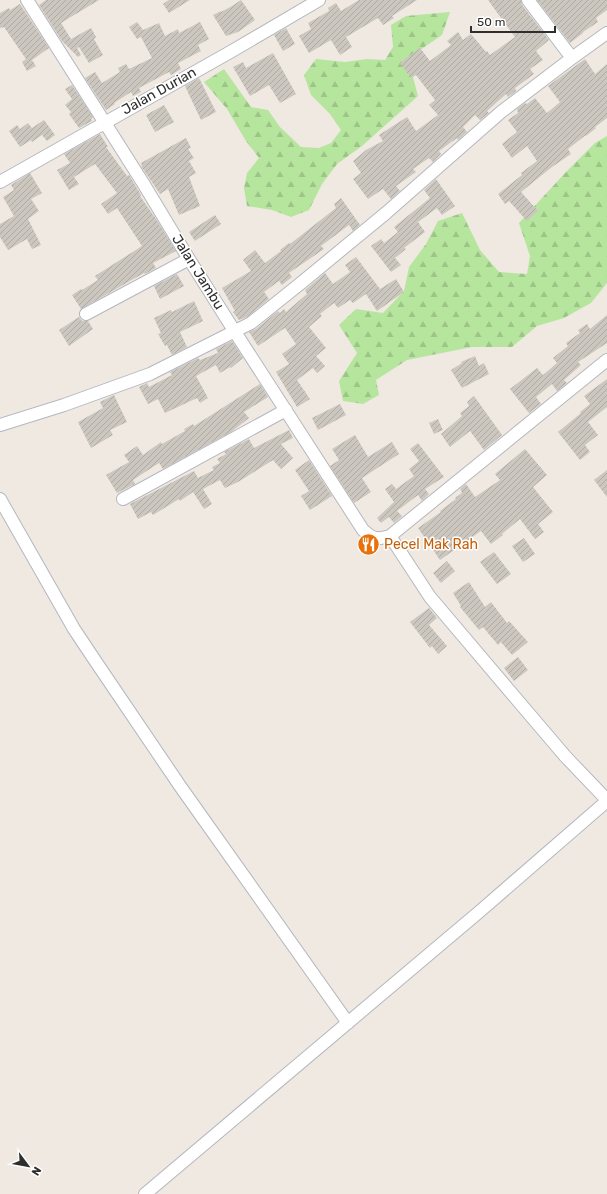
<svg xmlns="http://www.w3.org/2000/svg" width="607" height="1194" viewBox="0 0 607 1194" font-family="Rubik,sans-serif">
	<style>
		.forest { fill: url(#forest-firs) }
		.building { fill: url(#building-hatch) }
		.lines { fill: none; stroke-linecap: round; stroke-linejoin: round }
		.minor-casing { stroke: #b4b7c1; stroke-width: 14 }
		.minor { stroke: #fff; stroke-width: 12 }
		.labels { text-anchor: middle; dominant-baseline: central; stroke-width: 3; stroke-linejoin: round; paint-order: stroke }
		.street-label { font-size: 14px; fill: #2e2e2e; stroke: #fff }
		.food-label { font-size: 14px; fill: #c56008; stroke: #fff; text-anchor: start }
	</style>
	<defs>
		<pattern id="forest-firs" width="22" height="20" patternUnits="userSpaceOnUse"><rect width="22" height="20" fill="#b6e59e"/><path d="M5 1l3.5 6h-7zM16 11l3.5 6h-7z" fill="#9dc588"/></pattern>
		<pattern id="building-hatch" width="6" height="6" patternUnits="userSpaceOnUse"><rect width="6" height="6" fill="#cbc7bf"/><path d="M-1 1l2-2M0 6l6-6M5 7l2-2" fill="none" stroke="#afaba4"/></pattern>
	</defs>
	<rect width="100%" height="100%" fill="#efe9e1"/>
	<path class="forest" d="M450 12 442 35 420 50 410 66 418 96 362 146 337 164 322 184 309 210 291 217 272 210 247 206 244 188 247 173 259 158 246 141 227 109 204 82 224 69 251 107 268 110 280 127 301 147 319 148 331 143 341 130 330 114 311 95 304 75 316 59 345 62 367 59 385 60 393 47 391 25 406 16Z
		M607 136V283L591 303 564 318 537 326 512 347H472L407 360 376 380 379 395 363 404 343 401 339 381 357 353 339 325 356 309 383 313 404 291 409 267 426 244 438 221 462 213 480 250 499 272 527 274 530 256 519 223 566 172 595 143Z"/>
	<path class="building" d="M46 0H99L61 23 71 39 91 28 96 37 94 39 103 55 89 63 79 47 77 48 81 55 78 57 62 41 39 5Z
		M169 0H190L169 13 163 4Z
		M241 0 255 20 238 32 226 36 213 15 221 11V12L232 6Z
		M359 0H417L392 16 394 18 383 25 378 18 346 37 352 47 340 55 331 40 309 53 299 36 311 29 308 23 329 11 328 8 336 3 341 11Z
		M488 0H521L522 5 549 40 536 51 543 60 530 69 534 74 515 88 516 91 508 97 506 94 487 111 489 113 480 120 475 115 463 127 467 132 458 140 457 138 439 151 441 154 433 162 429 158 413 169 416 172 396 186 400 191 391 199 383 189 368 199 353 179 361 173 353 161 366 150 383 141 379 135 407 117 416 131 438 115 429 105 435 100 416 75 411 78 400 63 420 48 430 61 451 45 447 41 458 32 463 40 471 34 486 52 487 51 490 55 515 37Z
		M537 0H607V10L596 18 598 22 583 32V33L570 43Z
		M20 4 49 48 32 60 36 66 27 71 22 62 26 59 4 27 0 28V13L9 8 10 10Z
		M137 22 143 30 159 23 165 36 178 29 179 33 200 22 209 39 198 45 201 51 178 63 181 69 171 75 169 72 139 88 141 92 133 96 131 92 114 103 115 104 106 110 85 78 95 72 102 83 120 72 118 68 126 64 129 69 152 58 141 37 137 39 129 27Z
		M286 28 295 44 283 51 274 35Z
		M273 53 296 94 280 103 269 85 250 96 233 67 243 62 246 68Z
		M585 59 595 74 607 64V118L595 127 596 128 586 136V135L568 149 571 154 552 167 521 192 538 211 527 221 509 201 505 204 498 194 522 175 521 173 537 161 527 146 512 158 502 144 517 132 508 120 518 113 517 109 525 103 527 104 535 98 547 113 560 102 548 86Z
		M199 78 216 112 201 120 185 86Z
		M72 85 93 117 91 119 92 121 79 128 69 114 71 112 65 105 72 99 65 89Z
		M164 105 174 122 155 132 146 115Z
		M44 120 55 135 47 141 42 135 32 142 31 140 20 147 9 131 17 125 20 129 28 123 32 128Z
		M100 134 108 147H106L127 176 129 175 141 195 140 196 156 219 176 251 153 263 156 268 145 274 144 273 81 309 72 295 81 289 82 290 98 280 95 276 142 246 117 208 108 214 101 204 117 193 95 164 74 177 79 184 69 190 57 170 70 163 64 154Z
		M186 138 191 148 188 149 194 158 189 161 196 173 189 177 200 206 179 215 168 189 160 194 141 166H142L141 163Z
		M30 173 42 193 31 199 39 211 28 219 41 245 32 249 27 239 8 250 0 237V224L14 216 3 197 14 190 11 185Z
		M436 179 455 206 442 215 437 208 418 222 425 232 404 248 406 249 395 258 401 265 391 272 371 246 381 239 384 243 398 232 394 227 430 198 424 190Z
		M341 198 360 225 353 231 349 225 321 246 324 249 289 273 292 277 282 285 279 281 264 292 269 299 247 317 239 320 233 312 235 311 222 288 251 271 243 260 255 250 265 263 281 251 280 250 289 243 290 244 336 208 334 204Z
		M215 215 221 224 195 241 189 232Z
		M356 257 380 289 396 279 404 292 377 311 366 294 353 303 350 300 338 308 334 303 320 314 322 316 309 327 326 348 316 356 325 366 317 373 313 368 297 380 310 399 297 407 276 372 289 364 282 354 296 344 285 328 258 346 249 332 256 329 278 311 280 313 284 309 286 312 307 294 305 290 325 273 333 284 350 272 345 265Z
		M177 274 184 286 160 299 154 286Z
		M194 301 203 321 180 332 187 347 172 355 167 345 165 346 158 334 161 333 154 318 171 310 172 312Z
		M607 315V343L578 362 581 365 564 380 567 383 557 391 552 384 536 397 541 404 529 413 510 389 537 368 543 375 557 363 553 358 568 346 566 343 580 333 578 330 587 324 590 329Z
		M79 317 82 321H88L93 329 69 346 59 330Z
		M232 341 243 358 231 368 230 367 220 373 216 365 196 376 208 398 200 403 197 398 165 413 158 399 148 404 139 387 147 383 149 387 172 375 170 372 198 358 200 360 218 353 216 349Z
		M475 356 479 366 484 363 489 374 462 388 451 370 462 363 461 362Z
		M607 379V407L588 422 598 435 585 445 590 452 580 460 558 432 581 413 580 412 590 404 584 396Z
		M260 384 268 397 244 412 249 418 231 432 163 469 159 463 133 480 135 484 117 493 106 475 129 462 124 455 137 446 143 455 161 442 162 444 185 431 184 429 193 424 194 426Z
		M114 395 127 422 110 430 113 435 91 448 78 422 103 408 100 402Z
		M474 396 502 435 484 450 470 431 450 447 441 434 462 416 460 413 469 406 467 402Z
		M340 404 346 415 318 430 312 418Z
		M438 419 443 430 434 434 429 423Z
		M289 430 293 438 281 444 293 458 281 469 273 460 238 482 225 488 220 480 203 489 212 504 204 509 193 492 180 501 179 499 153 515 151 512 138 519 130 504 194 471 198 478 214 470 212 467 220 463 217 459 226 454 224 452 249 439 254 448Z
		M355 435 368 457 392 442 399 454 362 478 371 492 354 503 330 466 339 460 332 449Z
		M418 443 444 477 425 489 429 494 422 501 418 495 397 511 402 516 394 523 389 517 381 523 377 518 394 502 385 489 392 484 396 489 414 476 409 469 419 461 410 449Z
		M525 449 547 475 533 487 553 512 538 524 544 532 535 539 520 519 502 534 503 535 491 544 481 531 440 560 418 528 441 512 440 511 456 499 455 498 462 493 460 489 466 484 475 497 500 480 495 474Z
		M309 460 332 496 310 510 301 496 309 491 295 470Z
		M607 470V497L594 480Z
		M524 538 535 554 523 562 512 546Z
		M494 552 511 574 497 584 480 562Z
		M447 561 455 571 441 583 433 573Z
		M469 582 485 607 491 602 507 623 509 621 528 642 512 655 501 642 498 645 483 627 479 630 460 607 461 606 453 593Z
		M429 608 437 618 429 625 447 646 438 654 432 646 430 648 410 622Z
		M518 657 528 670 514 681 504 668Z"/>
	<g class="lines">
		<defs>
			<path id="minor" d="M27 0 143 183 189 259 235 332 363 530C373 539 376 540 390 536L607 360
				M528 0 572 58
				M0 182 232 51 319 0
				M86 314 189 259
				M0 425 64 405 150 374 251 323 301 283 386 213 501 112 572 58 607 33
				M0 499 74 629 94 659 180 786 348 1023
				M123 499 286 410
				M390 536 430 597 519 702 565 756 607 800
				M145 1194 479 912 607 801"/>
		</defs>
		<use href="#minor" class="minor-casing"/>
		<use href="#minor" class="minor"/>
	</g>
	<defs>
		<symbol id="restaurant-disc" viewBox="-11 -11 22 22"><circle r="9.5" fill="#e8710a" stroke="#fff"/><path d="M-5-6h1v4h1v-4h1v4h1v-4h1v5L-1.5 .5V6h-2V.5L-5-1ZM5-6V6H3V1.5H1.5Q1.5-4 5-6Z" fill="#fff"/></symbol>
	</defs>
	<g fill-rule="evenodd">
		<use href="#restaurant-disc" x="356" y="532" width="25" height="25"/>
	</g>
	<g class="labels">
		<g class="street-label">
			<text transform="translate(159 91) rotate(-29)">Jalan Durian</text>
			<text transform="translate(198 272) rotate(58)">Jalan Jambu</text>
		</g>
		<g class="food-label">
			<text x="384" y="544">Pecel Mak Rah</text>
		</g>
	</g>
	<g transform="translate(28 1166) rotate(122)" stroke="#ffffff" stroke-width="3" paint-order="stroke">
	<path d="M0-3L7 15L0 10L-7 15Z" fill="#2e2e2e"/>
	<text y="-6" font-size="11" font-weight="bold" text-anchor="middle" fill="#2e2e2e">N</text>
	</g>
	<path d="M471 26v6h84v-6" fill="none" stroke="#2e2e2e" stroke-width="2"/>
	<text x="477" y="26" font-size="12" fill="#2e2e2e" stroke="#ffffff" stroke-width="3" paint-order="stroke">50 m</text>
</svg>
